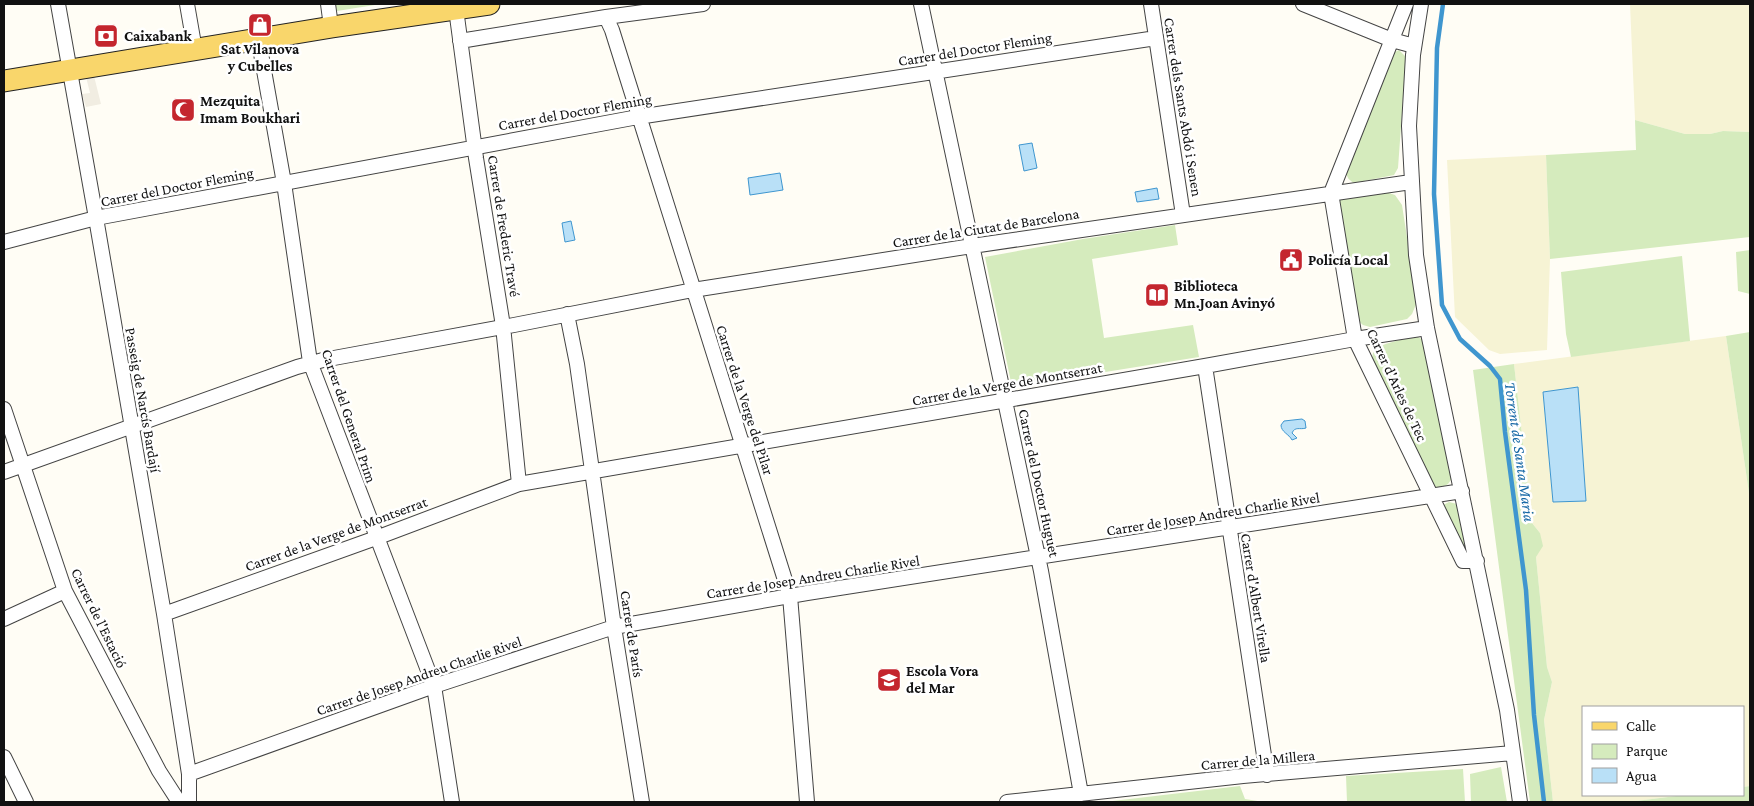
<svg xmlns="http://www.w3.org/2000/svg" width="1754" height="806" viewBox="0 0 1754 806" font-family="'Crimson Pro',serif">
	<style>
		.farmland { fill: #f6f3d4; fill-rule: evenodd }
		.green { fill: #d5ebbd }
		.plaza { fill: #f1ede2 }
		.water { fill: #b9e0f7; stroke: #3f96cf }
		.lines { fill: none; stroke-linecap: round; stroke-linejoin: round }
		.stream { stroke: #3f96cf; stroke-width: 4.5 }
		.street-casing { stroke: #444; stroke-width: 16 }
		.primary-casing { stroke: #222; stroke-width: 23 }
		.street { stroke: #fff; stroke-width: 14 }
		.primary { stroke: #f9d66b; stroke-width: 21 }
		.labels { text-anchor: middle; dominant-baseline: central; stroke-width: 5; stroke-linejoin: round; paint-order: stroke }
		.poi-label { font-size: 15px; font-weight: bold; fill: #111; stroke: #fff; text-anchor: start }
		.street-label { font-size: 15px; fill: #111; stroke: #fff }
		.water-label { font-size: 16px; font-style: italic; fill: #1768a6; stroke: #fff }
	</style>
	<rect width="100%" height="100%" fill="#fffdf5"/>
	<path class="farmland" d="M1630 4H1750V132L1723 131 1710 134H1685L1635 120Z
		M1546 155 1550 259 1547 350 1500 354 1489 350 1455 317 1447 160Z
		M1726 336 1750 500V786L1743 787V707H1583V795H1684L1628 802H1553L1544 720 1552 682 1547 667 1536 557 1540 533 1532 523 1514 364ZM1578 387 1586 501 1553 502 1543 392Z"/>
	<path class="green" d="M335 4H381L337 11Z
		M1399 50 1406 57 1398 168 1394 175 1354 183C1349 180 1347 178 1346 172L1393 53Z
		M1635 120 1685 134H1710L1723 131 1750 132V237L1550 259 1546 155 1636 150Z
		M1386 192 1395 195 1402 205 1417 302 1412 314 1407 319 1370 327 1363 325 1356 319 1338 206 1339 200 1344 196Z
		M1175 225 1178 245 1092 259 1104 338 1193 325 1199 357 1012 387 985 257 1083 239Z
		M1750 250V296V294L1738 291 1736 252Z
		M1682 256 1690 341 1571 357 1566 334 1561 272Z
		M1750 332V500L1726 336Z
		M1418 337 1423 340 1453 477 1448 484 1441 488 1433 487 1372 365C1372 362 1372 356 1373 353 1377 343 1408 338 1418 337Z
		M1514 364 1532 523 1540 533 1543 546 1536 557 1547 667 1552 682 1544 720 1553 802H1530L1473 370Z
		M1449 502 1457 504 1458 508 1465 545 1464 549 1443 505Z
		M1501 767 1507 802H1471L1470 774Z
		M1463 769 1465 802H1347L1346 776Z
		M1240 786 1245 799 1264 802H1104Z
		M1750 786V802H1628L1684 795H1743V787Z"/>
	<path class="plaza" d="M93 72 101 104 86 107 82 94 90 93 85 73Z"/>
	<path class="water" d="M1032 143 1037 168 1024 171 1019 145Z
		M780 173 783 190 750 195 748 178Z
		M1157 188 1159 199 1137 202 1135 192Z
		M571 221 575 240 565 242 562 223Z
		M1578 387 1586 501 1553 502 1543 392Z
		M1302 419 1305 421 1306 428C1300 430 1295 426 1292 433L1297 438 1292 440C1289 434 1281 432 1281 425L1284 421Z"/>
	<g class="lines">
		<path class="stream" d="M1443 4 1437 48 1434 194 1442 305 1460 339 1490 366 1500 379 1505 432 1526 590 1534 715 1544 802"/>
		<defs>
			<path id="street" d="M58 4 96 218 164 614 189 774V802
				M187 4 195 50
				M328 4 330 19
				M921 4 1041 571 1081 794
				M1151 4 1183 215
				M1303 4 1392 40 1414 46
				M1406 4 1331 193 1355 339 1463 561H1477
				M1421 4 1413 55 1409 126 1416 255 1427 328 1507 710 1520 802
				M456 9 476 158 503 326 519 484
				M606 17 612 30 790 596 807 802
				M257 31 284 183 310 362 434 686 452 802
				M460 41 606 17 703 4
				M4 242 96 218 638 117 1156 38
				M567 314 577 364 614 627 642 802
				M1205 366 1267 775
				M4 409 65 591 159 771 179 802
				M4 472 297 367 323 360 514 325 693 290 972 246 1411 182
				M164 614 376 538 519 484 1205 366 1355 339 1427 328
				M4 619 65 591
				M4 757 26 802
				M189 774 434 686 614 627 807 593 1462 491
				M1007 802 1243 776 1513 753"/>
			<path id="primary" d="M4 81 332 27 489 4"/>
		</defs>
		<use href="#street" class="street-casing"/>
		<use href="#primary" class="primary-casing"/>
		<use href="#street" class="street"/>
		<use href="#primary" class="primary"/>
	</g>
	<defs>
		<symbol id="shop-square" viewBox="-11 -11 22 22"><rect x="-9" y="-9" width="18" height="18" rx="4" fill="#c4262e" stroke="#fff"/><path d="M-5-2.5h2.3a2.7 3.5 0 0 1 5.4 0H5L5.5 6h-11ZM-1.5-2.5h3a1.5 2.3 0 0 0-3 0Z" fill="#fff"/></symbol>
		<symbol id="bank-square" viewBox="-11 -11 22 22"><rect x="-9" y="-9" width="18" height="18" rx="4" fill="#c4262e" stroke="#fff"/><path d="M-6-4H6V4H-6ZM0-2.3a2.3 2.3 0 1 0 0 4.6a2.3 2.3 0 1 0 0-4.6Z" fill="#fff"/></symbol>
		<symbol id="mosque-square" viewBox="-11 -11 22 22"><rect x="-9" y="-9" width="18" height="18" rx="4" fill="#c4262e" stroke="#fff"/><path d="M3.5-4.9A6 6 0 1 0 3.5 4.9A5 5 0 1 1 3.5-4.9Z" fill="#fff"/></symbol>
		<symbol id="civic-square" viewBox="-11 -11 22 22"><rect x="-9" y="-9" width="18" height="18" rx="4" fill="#c4262e" stroke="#fff"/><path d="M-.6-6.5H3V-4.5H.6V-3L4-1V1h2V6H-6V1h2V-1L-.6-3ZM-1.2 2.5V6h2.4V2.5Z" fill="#fff"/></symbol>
		<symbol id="library-square" viewBox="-11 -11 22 22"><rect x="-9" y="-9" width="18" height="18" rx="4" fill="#c4262e" stroke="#fff"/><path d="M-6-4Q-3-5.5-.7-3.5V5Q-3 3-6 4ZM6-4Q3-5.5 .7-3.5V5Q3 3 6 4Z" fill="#fff"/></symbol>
		<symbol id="school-square" viewBox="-11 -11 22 22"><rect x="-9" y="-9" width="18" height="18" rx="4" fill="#c4262e" stroke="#fff"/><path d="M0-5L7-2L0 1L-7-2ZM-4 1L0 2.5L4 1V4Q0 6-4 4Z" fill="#fff"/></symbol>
	</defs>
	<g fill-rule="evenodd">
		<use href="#shop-square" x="246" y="11" width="28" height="28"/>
		<use href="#bank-square" x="92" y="22" width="28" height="28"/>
		<use href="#mosque-square" x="169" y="96" width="28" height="28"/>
		<use href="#civic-square" x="1277" y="246" width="28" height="28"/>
		<use href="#library-square" x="1143" y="281" width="28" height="28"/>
		<use href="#school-square" x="875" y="666" width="28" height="28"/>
	</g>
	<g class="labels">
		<g class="poi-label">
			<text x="124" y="36">Caixabank</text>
			<text x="260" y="49" text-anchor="middle">Sat Vilanova<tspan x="260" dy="17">y Cubelles</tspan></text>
			<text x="200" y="101">Mezquita<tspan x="200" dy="17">Imam Boukhari</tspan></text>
			<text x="1308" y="260">Policía Local</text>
			<text x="1174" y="286">Biblioteca<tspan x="1174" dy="17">Mn.Joan Avinyó</tspan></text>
			<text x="906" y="671">Escola Vora<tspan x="906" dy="17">del Mar</tspan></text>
		</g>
		<g class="street-label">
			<text transform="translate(975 49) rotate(-9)">Carrer del Doctor Fleming</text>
			<text transform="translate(1183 107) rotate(81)">Carrer dels Sants Abdó i Senen</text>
			<text transform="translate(575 112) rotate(-10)">Carrer del Doctor Fleming</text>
			<text transform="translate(177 187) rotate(-11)">Carrer del Doctor Fleming</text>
			<text transform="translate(504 226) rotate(81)">Carrer de Frederic Travé</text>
			<text transform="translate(986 228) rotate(-9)">Carrer de la Ciutat de Barcelona</text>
			<text transform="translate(1007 384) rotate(-10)">Carrer de la Verge de Montserrat</text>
			<text transform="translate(1397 385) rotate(65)">Carrer d'Arles de Tec</text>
			<text transform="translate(143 400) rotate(80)">Passeig de Narcís Bardají</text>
			<text transform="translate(745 400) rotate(72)">Carrer de la Verge del Pilar</text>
			<text transform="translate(349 416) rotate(71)">Carrer del General Prim</text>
			<text transform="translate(1039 483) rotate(78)">Carrer del Doctor Huguet</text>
			<text transform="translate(1213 514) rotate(-9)">Carrer de Josep Andreu Charlie Rivel</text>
			<text transform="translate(336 534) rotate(-20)">Carrer de la Verge de Montserrat</text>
			<text transform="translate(813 577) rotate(-9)">Carrer de Josep Andreu Charlie Rivel</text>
			<text transform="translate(1256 598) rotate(81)">Carrer d'Albert Virella</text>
			<text transform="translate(99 618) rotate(64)">Carrer de l'Estació</text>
			<text transform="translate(632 634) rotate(81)">Carrer de París</text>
			<text transform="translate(419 676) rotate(-19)">Carrer de Josep Andreu Charlie Rivel</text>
			<text transform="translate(1258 760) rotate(-5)">Carrer de la Millera</text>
		</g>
		<g class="water-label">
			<text transform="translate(1520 452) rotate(82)">Torrent de Santa Maria</text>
		</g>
	</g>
	<rect width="1754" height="806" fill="none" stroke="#111111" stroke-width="10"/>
	<rect x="1582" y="706" width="162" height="90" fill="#ffffff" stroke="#a0a0a0"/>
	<rect x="1592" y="722" width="25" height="8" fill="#f9d66b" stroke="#a0a0a0"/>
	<text x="1626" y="731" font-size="15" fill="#111111">Calle</text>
	<rect x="1592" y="744" width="25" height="15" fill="#d5ebbd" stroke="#a0a0a0"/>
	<text x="1626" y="756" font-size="15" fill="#111111">Parque</text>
	<rect x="1592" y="768" width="25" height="15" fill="#b9e0f7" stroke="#a0a0a0"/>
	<text x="1626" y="781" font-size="15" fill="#111111">Agua</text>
</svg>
